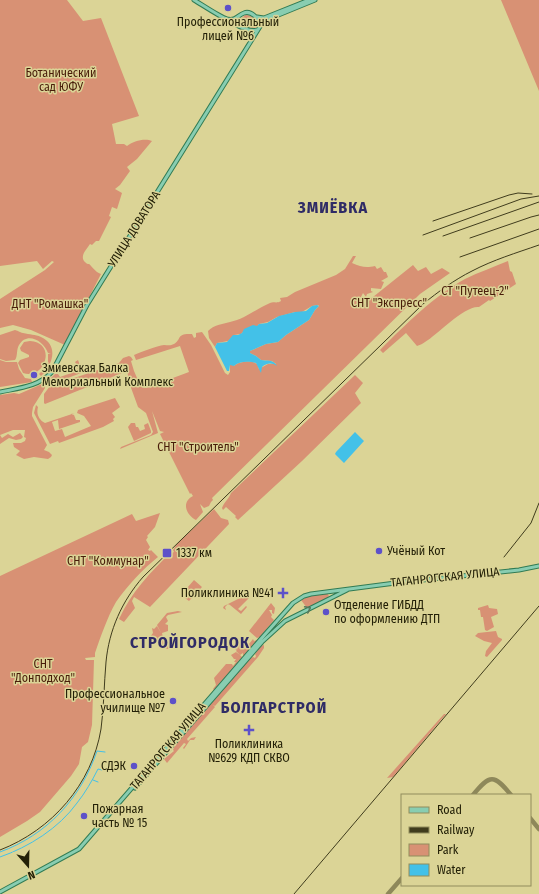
<svg xmlns="http://www.w3.org/2000/svg" width="539" height="894" viewBox="0 0 539 894" font-family="'Fira Sans Condensed',sans-serif">
	<style>
		.green { fill: #d89174 }
		.water { fill: #43c1e8 }
		.lines { fill: none; stroke-linecap: round; stroke-linejoin: round }
		.stream { stroke: #43c1e8; stroke-width: 1 }
		.taxiway { stroke: #8e885a; stroke-width: 4.5 }
		.primary-casing { stroke: #317b54; stroke-width: 5 }
		.primary { stroke: #88cdb1; stroke-width: 3 }
		.rail { stroke: #403c1d; stroke-width: 1 }
		.oneway { stroke: #56765c }
		.poi-dot { fill: #5d51c9; stroke: #dbd496; stroke-width: 1.5 }
		.labels { text-anchor: middle; dominant-baseline: central; stroke-width: 3; stroke-linejoin: round; paint-order: stroke }
		.poi-label { font-size: 12px; fill: #232007; stroke: #dbd496; text-anchor: start }
		.park-label { font-size: 12px; fill: #481c09; stroke: #dbd496 }
		.street-label { font-size: 12px; fill: #232007; stroke: #dbd496 }
		.district-label { font-size: 16px; font-weight: bold; letter-spacing: 1px; fill: #2f2b66; stroke: #dbd496 }
	</style>
	<rect width="100%" height="100%" fill="#dbd496"/>
	<path class="green" d="M0 0H67L83 21 101 18 139 116 112 124 116 144H124L127 146C133 141 145 138 152 141L137 159 127 167 130 171 120 185 115 189 122 193 117 209 112 207 109 216 111 217 99 241H96L92 245 90 244C87 249 79 256 85 262 89 266 88 262 91 266 95 270 96 272 101 274L65 345 31 330 13 325 0 328V299L45 270 54 262 52 261 43 269 37 261 0 266Z
		M501 0H539V91Z
		M245 15C251 15 257 19 258 25L257 28 251 29 243 24 241 19Z
		M353 256H356L352 263C361 267 366 268 375 266L377 269 381 267 384 272H386L388 277 381 281 384 282 381 289 371 288V291L373 292 367 294 366 297 363 293 361 297 357 299 363 305 413 265 418 271 426 267 431 274 442 268 450 273 420 294 212 498 213 500 211 502 209 506 204 508 200 504 203 512 196 520C186 515 181 502 193 496L191 493 190 494 160 434 164 432 160 431 152 411 158 433 120 449 121 447 151 435 153 432 146 413 138 407 130 385H124V383L128 380V375L127 371 45 404 44 403V394L50 386 119 363 123 358 129 356 131 357 133 360 131 361 134 371 141 387 146 388 189 372 180 346 136 360 134 355C141 352 157 346 164 345 168 345 170 346 174 344 182 339 176 333 192 334L194 338 196 337V333L202 332 211 345 225 373 228 375 230 372V365L231 364 234 366C238 362 250 360 255 363 258 364 258 366 259 369L268 364H276L272 361 261 360 256 356 250 353V351L266 344 278 342 286 335 309 320 315 310 319 306 318 305 312 306 302 312H295L277 317 268 322 259 324 257 327C249 325 246 329 241 334L234 335 228 341 217 343 215 347 209 338 208 331C214 325 222 324 230 322 245 319 256 309 270 303 274 301 276 304 281 301L280 298 287 297 295 292 336 275 345 269Z
		M508 261 510 271 512 272 516 284 490 301 489 300 479 307C465 305 437 335 425 342 423 344 419 345 417 346L406 333 383 353 380 350C405 325 434 296 465 279 479 272 494 267 508 261Z
		M15 330C19 331 19 332 23 333 30 335 35 334 41 337 59 345 53 365 41 376L39 374 44 369 47 363H49L48 362V354H51L48 353C44 341 27 331 19 345 16 350 18 356 15 360L6 361 0 359V335Z
		M30 341C58 343 44 381 23 373L18 363 20 360 29 357V355L21 351 20 348 24 342Z
		M0 360 6 362H17L19 369 25 378 31 379 32 382 0 387Z
		M78 360 82 371 81 373 52 384 50 383 49 380 55 374H58L60 377 77 371 78 367 75 362Z
		M355 375 363 383 355 393 361 403 302 461 238 520 235 517 236 516 226 507 223 510 222 508C224 502 229 499 231 493Z
		M42 384H44L45 388 33 407 32 413V416L47 445 44 450 49 452 52 455 51 457 48 459 34 457 24 459 16 455 20 451 14 447 13 443H21L25 441 26 438 24 437 25 430H13L0 435 2 438 8 434 13 437 20 433 23 437 21 439 16 440 9 438 0 444V395L14 393 19 394Z
		M115 398 120 407 112 413 115 417 113 419 114 421 103 427 59 443 58 441 50 444 34 413 36 405 38 407C36 414 39 420 45 423L75 413 71 414 74 415 76 420H80V422L59 429 58 420 52 422 55 431 62 429 65 437 91 426 84 416 77 413 78 410Z
		M131 423H135L136 427H138L140 431 145 429 144 425 148 423 151 431V433L134 441 128 427Z
		M214 509 221 518 228 520 229 524 150 607 134 597 132 601 135 608 124 622 119 619C132 591 150 573 171 552L172 553 174 552 173 550 177 544Z
		M160 513 155 527 147 536 148 537 146 540 150 547 148 550 150 551 151 550 158 557C143 569 127 586 116 602 107 618 101 636 95 653V657L85 658 86 660H94L92 725 88 742 82 747 79 764 71 776 40 812 27 821 0 837V576L132 514 136 521Z
		M194 580 202 587 189 601 181 595Z
		M327 593 329 596 327 598 307 608 301 600 311 595Z
		M244 596V597L247 596 249 598 238 609 241 611 246 606 247 607 241 614 230 605 228 604 225 607 226 610 223 608 224 606Z
		M271 603 275 608 274 614 272 613V610H269L272 615 271 617 274 620 260 637 257 638 249 631Z
		M488 605 489 608 497 609 498 614 491 617 494 627 487 631 485 630 483 617H481L480 610H478V608Z
		M178 611 182 612 168 615 166 617 168 621 165 624 168 625V631L162 633 164 642 172 641 171 639 174 638 176 640H173L171 643 172 648 167 649 161 644 160 645 150 637 153 633 152 628 154 629 157 626 161 633 157 625 167 613Z
		M496 631 498 637 502 639V640L487 657 485 656 486 651 492 643 484 641 475 636 478 633Z
		M244 638V641L247 644H249L253 639 254 641 257 640 258 641 245 656H243V653L240 655 242 657V659L238 661 239 663 214 690 213 689 216 685 214 678 226 664H232L233 666 236 662H234L236 659H234L231 655 236 652 240 655 236 651 239 647 236 650 235 648Z
		M264 645V648L258 657 215 706 213 705 215 707 187 739 188 741 191 738 196 737 194 740H190L184 749 183 748 186 744 184 743 167 763 164 759 174 751 173 750 175 745 211 703 212 704 211 702 248 660 253 657 255 658 256 656 255 654 261 646Z
		M444 714H446L393 777 387 778Z"/>
	<path class="water" d="M317 305 319 306 315 310 309 320 286 335 278 342 266 344 250 351V353L256 356 261 360C267 361 273 359 277 366 272 362 266 363 262 367L261 373 256 363C249 361 239 361 234 366L230 365 229 371H227L215 347 217 343 227 342 233 335H238L242 333 244 329 253 325 257 326 259 324 267 323 279 316 295 312 306 311 312 306Z
		M355 432 364 441 344 463 335 454 336 452Z"/>
	<g class="lines">
		<path class="stream" d="M93 780 98 782
			M0 852C47 835 81 798 97 751L105 752
			M0 857C29 847 59 828 77 803 85 793 92 781 98 769L102 770"/>
		<path class="taxiway" d="M473 795C490 774 494 774 511 795
			M530 818 539 829
			M388 894 402 878"/>
		<defs>
			<path id="primary" d="M194 0C201 4 220 17 227 19 236 21 238 15 244 13 251 10 259 19 261 25
				M257 17 264 18 309 0
				M225 19C234 23 248 33 257 30
				M0 392C19 388 38 387 52 372L87 305 261 25 271 18 315 0
				M135 788 262 642 285 621 349 589
				M0 892 79 849 260 640 293 603 304 596 311 594 403 582 519 570 539 566"/>
		</defs>
		<use href="#primary" class="primary-casing"/>
		<use href="#primary" class="primary"/>
		<path class="rail" d="M433 221 509 195 518 193 532 194
			M423 235 521 199 539 196
			M443 236 539 202
			M470 238 531 217 539 215
			M460 257 539 229
			M504 557 531 523 539 503
			M0 850C52 830 92 784 101 729 104 707 104 684 106 662 109 630 122 601 143 577L423 304C438 292 454 280 472 271 493 260 516 253 539 245
			M294 894 539 606"/>
	</g>
	<defs><path id="oneway-chevron" d="M-2-3.5L2.5 0L-2 3.5" fill="none" stroke-width="1.6" stroke-linecap="round" stroke-linejoin="round"/></defs>
	<use class="oneway" href="#oneway-chevron" transform="translate(308 609) rotate(-27)"/>
	<g class="poi-dot">
		<circle cx="228" cy="8" r="4"/>
		<circle cx="34" cy="375" r="4"/>
		<circle cx="379" cy="551" r="4"/>
		<rect x="162" y="548" width="10" height="10" rx="2"/>
		<path d="M281 587h4v4h4v4h-4v4h-4v-4h-4v-4h4z"/>
		<circle cx="326" cy="612" r="4"/>
		<circle cx="173" cy="701" r="4"/>
		<path d="M247 724h4v4h4v4h-4v4h-4v-4h-4v-4h4z"/>
		<circle cx="134" cy="766" r="4"/>
		<circle cx="84" cy="816" r="4"/>
	</g>
	<g class="labels">
		<g class="poi-label">
			<text x="228" y="22" text-anchor="middle">Профессиональный<tspan x="228" dy="14">лицей №6</tspan></text>
			<text x="42" y="368">Змиевская Балка<tspan x="42" dy="14">Мемориальный Комплекс</tspan></text>
			<text x="387" y="551">Учёный Кот</text>
			<text x="176" y="553">1337 км</text>
			<text x="274" y="593" text-anchor="end">Поликлиника №41</text>
			<text x="334" y="605">Отделение ГИБДД<tspan x="334" dy="14">по оформлению ДТП</tspan></text>
			<text x="165" y="694" text-anchor="end">Профессиональное<tspan x="165" dy="14">училище №7</tspan></text>
			<text x="249" y="744" text-anchor="middle">Поликлиника<tspan x="249" dy="14">№629 КДП СКВО</tspan></text>
			<text x="126" y="766" text-anchor="end">СДЭК</text>
			<text x="92" y="809">Пожарная<tspan x="92" dy="14">часть № 15</tspan></text>
		</g>
		<g class="park-label">
			<text x="61" y="73">Ботанический<tspan x="61" dy="14">сад ЮФУ</tspan></text>
			<text x="475" y="291">СТ "Путеец-2"</text>
			<text x="389" y="303">СНТ "Экспресс"</text>
			<text x="50" y="304">ДНТ "Ромашка"</text>
			<text x="198" y="447">СНТ "Строитель"</text>
			<text x="108" y="561">СНТ "Коммунар"</text>
			<text x="43" y="664">СНТ<tspan x="43" dy="14">"Донподход"</tspan></text>
		</g>
		<g class="street-label">
			<text transform="translate(134 229) rotate(-58)">УЛИЦА ДОВАТОРА</text>
			<text transform="translate(445 577) rotate(-6)">ТАГАНРОГСКАЯ УЛИЦА</text>
			<text transform="translate(168 746) rotate(-50)">ТАГАНРОГСКАЯ УЛИЦА</text>
		</g>
		<g class="district-label">
			<text x="333" y="207">ЗМИЁВКА</text>
			<text x="190" y="642">СТРОЙГОРОДОК</text>
			<text x="274" y="707">БОЛГАРСТРОЙ</text>
		</g>
	</g>
	<rect x="401" y="794" width="130" height="92" fill="#dbd496" stroke="#918c5d"/>
	<rect x="409" y="807" width="20" height="6" fill="#88cdb1" stroke="#918c5d"/>
	<text x="437" y="814" font-size="12" fill="#232007">Road</text>
	<rect x="409" y="827" width="20" height="6" fill="#403c1d" stroke="#918c5d"/>
	<text x="437" y="834" font-size="12" fill="#232007">Railway</text>
	<rect x="409" y="844" width="20" height="12" fill="#d89174" stroke="#918c5d"/>
	<text x="437" y="854" font-size="12" fill="#232007">Park</text>
	<rect x="409" y="864" width="20" height="12" fill="#43c1e8" stroke="#918c5d"/>
	<text x="437" y="874" font-size="12" fill="#232007">Water</text>
	<g transform="translate(28 866) rotate(160)" stroke="#dbd496" stroke-width="3" paint-order="stroke">
	<path d="M0-3L7 15L0 10L-7 15Z" fill="#232007"/>
	<text y="-6" font-size="11" font-weight="bold" text-anchor="middle" fill="#232007">N</text>
	</g>
</svg>
